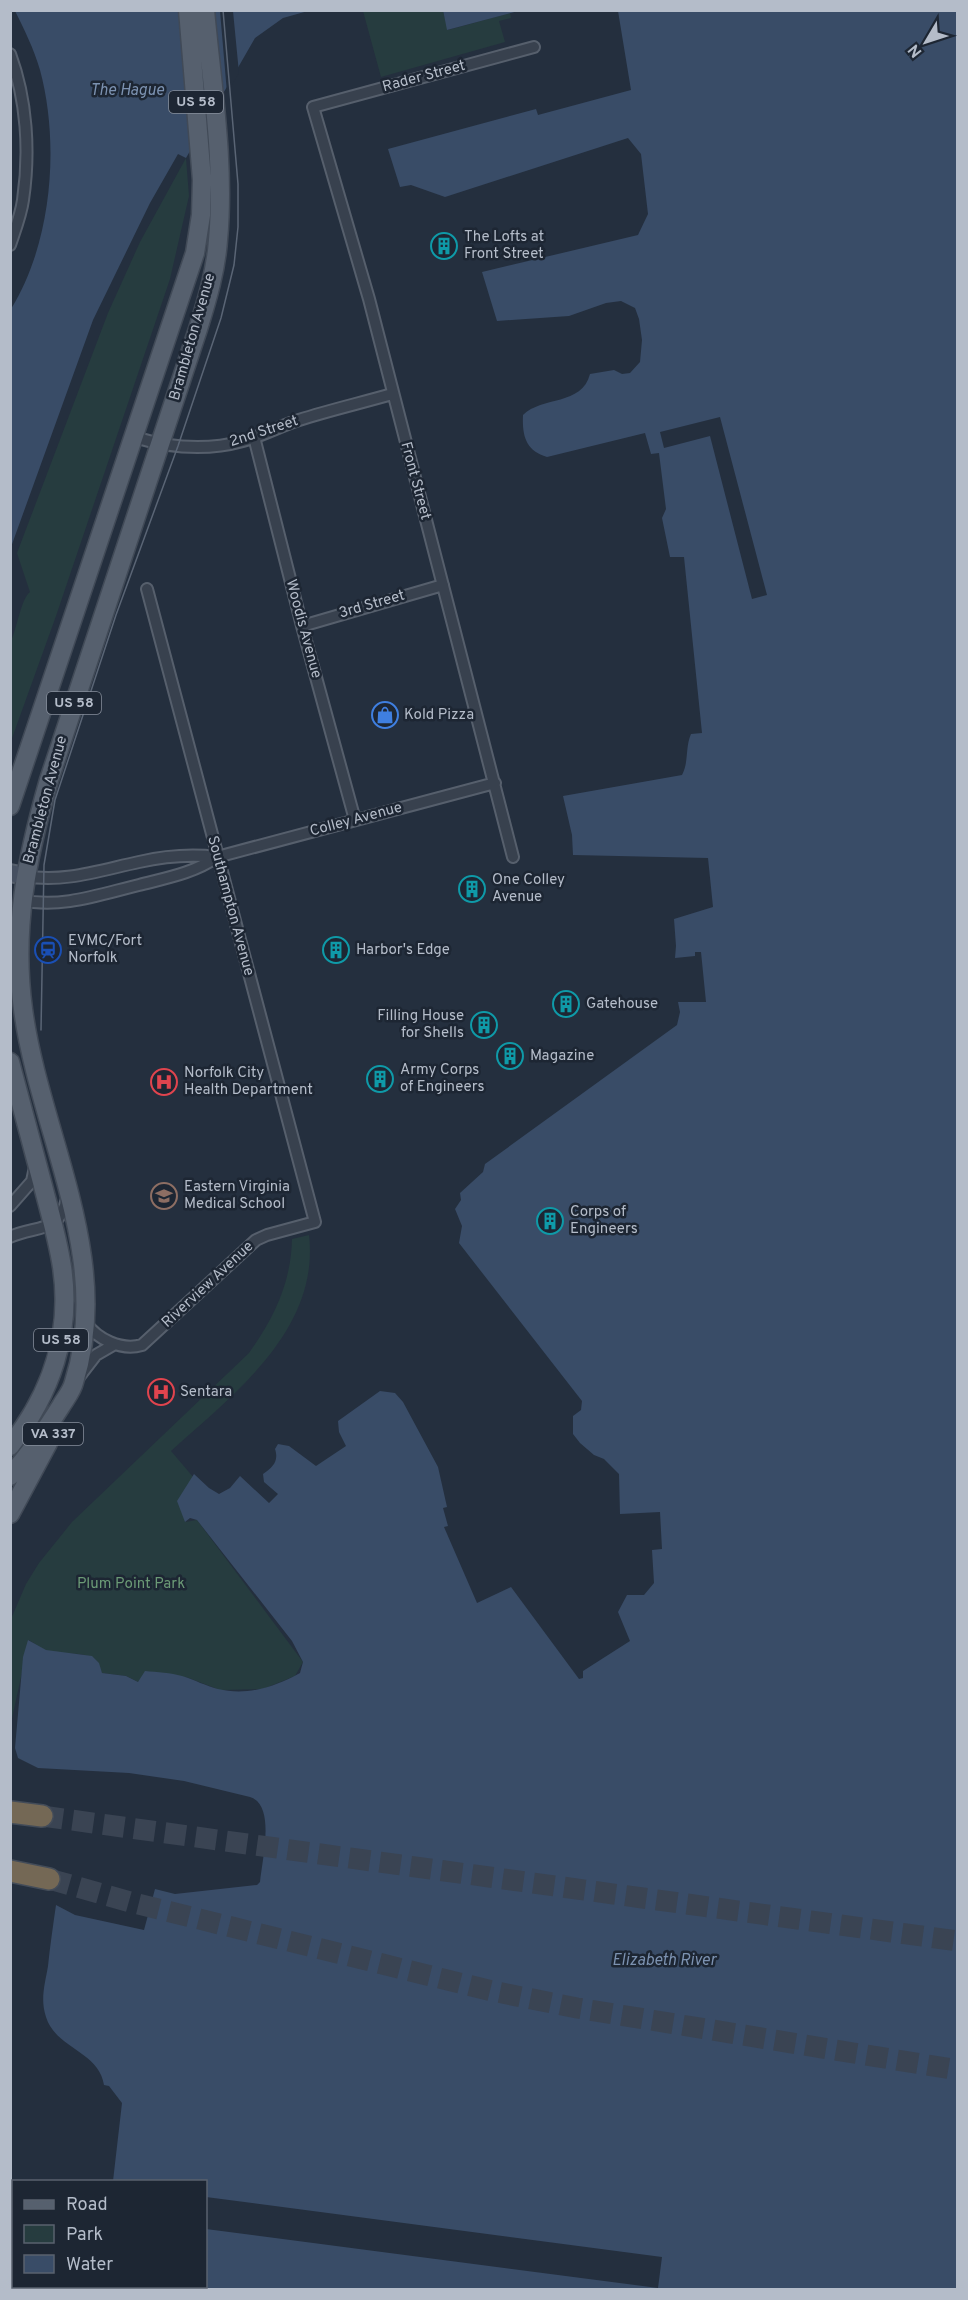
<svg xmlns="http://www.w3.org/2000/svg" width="968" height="2300" viewBox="0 0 968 2300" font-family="Overpass,sans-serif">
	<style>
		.green { fill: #263c3f }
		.water { fill: #394c67 }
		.pier { fill: #242f3e }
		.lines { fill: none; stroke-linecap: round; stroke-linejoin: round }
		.motorway-tunnel { stroke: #3a4453; stroke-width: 21; stroke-dasharray: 21 10; stroke-linecap: butt }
		.minor-casing { stroke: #565f6c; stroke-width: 14 }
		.secondary-casing { stroke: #565f6c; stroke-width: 20 }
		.primary-casing { stroke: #414a57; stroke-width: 21 }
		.motorway-casing { stroke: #434c59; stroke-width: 24 }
		.minor { stroke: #38414e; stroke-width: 10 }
		.secondary { stroke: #465061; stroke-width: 16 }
		.primary { stroke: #56606e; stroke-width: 18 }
		.motorway { stroke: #746855; stroke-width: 21 }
		.tram { stroke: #5a6575; stroke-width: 1.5 }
		.labels { text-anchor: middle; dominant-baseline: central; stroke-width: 5; stroke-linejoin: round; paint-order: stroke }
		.shield { fill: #1d2633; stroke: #878f9c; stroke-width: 1.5 }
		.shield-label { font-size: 14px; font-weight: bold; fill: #b4bcc9 }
		.street-label { font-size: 15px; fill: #b4bcc9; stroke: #1d2633 }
		.poi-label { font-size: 15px; fill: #b4bcc9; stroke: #1d2633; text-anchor: start }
		.park-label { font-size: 15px; fill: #6b9a76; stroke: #1d2633 }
		.water-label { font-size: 16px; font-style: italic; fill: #7c92b1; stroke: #1d2633 }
	</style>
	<rect width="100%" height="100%" fill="#242f3e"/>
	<path class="green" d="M363 11H443L448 30 510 13 511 18 499 21 505 42 381 77Z
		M186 158 189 196 170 279 56 616 11 741V641C17 628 21 599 30 592L17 553 108 313 140 242Z
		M309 1235C320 1330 233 1395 171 1451L194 1478 185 1522 197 1520 303 1662 295 1676 263 1689 220 1690 186 1677 138 1682 126 1676 102 1673C93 1645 68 1658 45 1650 40 1648 34 1643 29 1640L11 1723V1619L26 1584 39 1563 72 1522 249 1353C274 1318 291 1283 292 1239Z"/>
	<path class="water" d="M443 10H518V11L447 30Z
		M15 11H308L283 18 255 38 186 158 178 154 150 203 93 320 11 547V309C52 243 60 144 40 70 34 49 24 29 15 11Z
		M618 11H957V2289H31L29 2287 206 2286V2229L658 2288 662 2257 206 2197V2182L113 2181 122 2103 109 2086 104 2085C99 2051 56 2049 46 2017 40 1999 45 1984 48 1966 50 1946 53 1926 56 1905L75 1915 144 1930 155 1889 175 1894 257 1885 260 1882C262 1860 276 1805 250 1797L184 1781 129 1773 38 1768 18 1758 15 1748 23 1657 28 1640 46 1650 92 1656 99 1663 102 1673 126 1676 138 1682 145 1671C157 1672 171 1673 182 1676 195 1680 206 1686 218 1689 247 1696 275 1687 300 1673L303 1662 292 1641 197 1520 190 1518 185 1522 177 1501 194 1474 209 1488 219 1494 230 1488 240 1476 269 1503 278 1494 264 1482 263 1474C273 1467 279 1461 275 1449L278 1444 289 1446 316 1466 346 1446 339 1432 338 1421 380 1391 395 1393 403 1402 438 1467 447 1507 443 1508 448 1526 444 1527 477 1603 511 1587 579 1679 583 1678V1671L630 1641 618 1612 627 1595H644L654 1583 652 1550 662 1549 660 1512 620 1514 619 1474 604 1459 594 1455 580 1443 573 1434V1416L581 1410 582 1401 459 1243 462 1226 455 1209 461 1200 460 1193 483 1172 485 1164 677 1025 680 1012 678 1002H706L701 952H695V956L675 958 676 946 674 919 713 907 708 858 573 855 572 835 563 796 682 775C689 762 685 748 691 734L702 733 684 557H670L662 518 666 509 659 453 651 454 645 433 547 457C526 451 522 436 523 415 542 396 582 406 590 374L614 370 622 374 630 373 640 362 642 340 639 319 635 308 621 301 606 303 569 316 497 321 482 272 638 235 648 214 641 154 628 138 445 197 411 185 400 187 388 149 536 109 538 115 631 90Z"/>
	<path class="pier" d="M220 11H233L239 73 227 93Z
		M720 417 767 595 752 599 710 436 664 448 660 432Z"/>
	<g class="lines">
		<path class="motorway-tunnel" d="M42 1816 958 1941
			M49 1879 134 1903 492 1991 577 2008 958 2070"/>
		<defs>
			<path id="minor" d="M10 54C27 100 30 152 23 200 21 215 15 230 10 245
				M134 437C170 448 207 451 243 441 262 436 280 426 299 420 330 410 361 403 392 394
				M254 437 302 626 355 820
				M302 626 443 585
				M513 857 369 299 313 107 534 47
				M25 876C64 883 101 870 139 862 165 856 191 854 217 857L495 783
				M21 900C61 909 101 894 139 885 166 878 194 873 217 857
				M10 1206 32 1181 35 1167
				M10 1237C36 1225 60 1234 67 1198
				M86 1323C97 1339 121 1351 142 1345L256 1240 267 1235 315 1222 147 589
				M79 1377 96 1355 115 1344"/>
			<path id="secondary" d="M10 873 25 876"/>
			<path id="primary" d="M10 806 195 253 201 215 202 180 188 10
				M10 1062C21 1104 32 1145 43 1186 50 1213 58 1240 62 1267 72 1333 51 1394 10 1446
				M10 1476C30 1454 45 1431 61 1406 65 1399 72 1391 74 1382 114 1258 39 1131 23 1009 12 929 27 857 49 780L198 329C207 300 216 270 218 240 225 164 212 86 205 10
				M10 1514 48 1443"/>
			<path id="motorway" d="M10 1812 42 1816
				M10 1871 49 1879"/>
		</defs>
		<use href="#minor" class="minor-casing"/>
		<use href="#secondary" class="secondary-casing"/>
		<use href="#primary" class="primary-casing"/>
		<use href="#motorway" class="motorway-casing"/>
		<use href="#minor" class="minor"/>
		<use href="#secondary" class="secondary"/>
		<use href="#primary" class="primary"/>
		<use href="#motorway" class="motorway"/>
		<path class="tram" d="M41 1030 44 865 55 800 116 615 178 446 221 318 234 265 238 227V184L223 10"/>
	</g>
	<defs>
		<symbol id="building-ring" viewBox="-11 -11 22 22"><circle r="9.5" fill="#1d2633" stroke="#0f9aa8" stroke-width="1.5"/><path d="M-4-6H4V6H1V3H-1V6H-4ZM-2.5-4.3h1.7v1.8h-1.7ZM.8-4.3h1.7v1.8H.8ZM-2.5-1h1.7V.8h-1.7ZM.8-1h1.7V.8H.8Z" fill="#0f9aa8"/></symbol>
		<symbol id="shop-ring" viewBox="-11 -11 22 22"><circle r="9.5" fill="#1d2633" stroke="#3f7fe0" stroke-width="1.5"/><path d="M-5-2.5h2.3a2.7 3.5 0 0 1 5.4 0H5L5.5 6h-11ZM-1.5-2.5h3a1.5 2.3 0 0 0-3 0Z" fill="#3f7fe0"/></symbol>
		<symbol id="station-ring" viewBox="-11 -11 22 22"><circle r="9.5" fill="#1d2633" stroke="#1a4fb4" stroke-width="1.5"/><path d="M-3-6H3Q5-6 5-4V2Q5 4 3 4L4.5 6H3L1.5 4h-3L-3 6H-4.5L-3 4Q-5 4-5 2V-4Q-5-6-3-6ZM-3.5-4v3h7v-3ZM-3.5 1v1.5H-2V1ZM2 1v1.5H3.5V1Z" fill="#1a4fb4"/></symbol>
		<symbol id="hospital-ring" viewBox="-11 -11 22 22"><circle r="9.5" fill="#1d2633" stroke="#e0444e" stroke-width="1.5"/><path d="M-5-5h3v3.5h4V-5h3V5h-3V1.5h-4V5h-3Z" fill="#e0444e"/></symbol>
		<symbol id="university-ring" viewBox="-11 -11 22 22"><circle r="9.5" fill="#1d2633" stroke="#8d6e63" stroke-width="1.5"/><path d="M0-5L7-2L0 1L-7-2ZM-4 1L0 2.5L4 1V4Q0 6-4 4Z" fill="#8d6e63"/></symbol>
	</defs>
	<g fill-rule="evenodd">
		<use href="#building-ring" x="429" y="231" width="30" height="30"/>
		<use href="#shop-ring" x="370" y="700" width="30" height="30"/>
		<use href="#building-ring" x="457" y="874" width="30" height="30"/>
		<use href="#station-ring" x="33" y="935" width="30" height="30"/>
		<use href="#building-ring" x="321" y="935" width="30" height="30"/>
		<use href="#building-ring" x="551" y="989" width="30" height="30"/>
		<use href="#building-ring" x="469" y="1010" width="30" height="30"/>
		<use href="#building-ring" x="495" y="1041" width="30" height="30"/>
		<use href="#building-ring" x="365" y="1064" width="30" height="30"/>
		<use href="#hospital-ring" x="149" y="1067" width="30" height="30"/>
		<use href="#university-ring" x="149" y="1181" width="30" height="30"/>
		<use href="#building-ring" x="535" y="1206" width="30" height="30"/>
		<use href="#hospital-ring" x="146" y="1377" width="30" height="30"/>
	</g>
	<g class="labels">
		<g class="shield">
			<rect x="169" y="91" width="54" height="22" rx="4.5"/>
			<rect x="47" y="692" width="54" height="22" rx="4.5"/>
			<rect x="34" y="1329" width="54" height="22" rx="4.5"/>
			<rect x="23" y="1423" width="60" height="22" rx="4.5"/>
		</g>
		<g class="shield-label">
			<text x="196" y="102">US 58</text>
			<text x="74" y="703">US 58</text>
			<text x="61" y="1340">US 58</text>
			<text x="53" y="1434">VA 337</text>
		</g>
		<g class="street-label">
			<text transform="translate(424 77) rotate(-15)">Rader Street</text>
			<text transform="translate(193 337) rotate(-74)">Brambleton Avenue</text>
			<text transform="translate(264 432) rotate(-18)">2nd Street</text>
			<text transform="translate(415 481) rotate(75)">Front Street</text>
			<text transform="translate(372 605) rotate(-16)">3rd Street</text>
			<text transform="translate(303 629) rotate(75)">Woodis Avenue</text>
			<text transform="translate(46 800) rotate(-75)">Brambleton Avenue</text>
			<text transform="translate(356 820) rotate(-15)">Colley Avenue</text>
			<text transform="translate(230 906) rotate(75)">Southampton Avenue</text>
			<text transform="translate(208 1285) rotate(-43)">Riverview Avenue</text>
		</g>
		<g class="poi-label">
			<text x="464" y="237">The Lofts at<tspan x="464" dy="17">Front Street</tspan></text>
			<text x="404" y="715">Kold Pizza</text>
			<text x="492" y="880">One Colley<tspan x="492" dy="17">Avenue</tspan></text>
			<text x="68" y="941">EVMC/Fort<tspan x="68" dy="17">Norfolk</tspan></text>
			<text x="356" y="950">Harbor's Edge</text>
			<text x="586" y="1004">Gatehouse</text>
			<text x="464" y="1016" text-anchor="end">Filling House<tspan x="464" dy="17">for Shells</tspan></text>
			<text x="530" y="1056">Magazine</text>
			<text x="400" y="1070">Army Corps<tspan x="400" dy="17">of Engineers</tspan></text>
			<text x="184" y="1073">Norfolk City<tspan x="184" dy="17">Health Department</tspan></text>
			<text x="184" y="1187">Eastern Virginia<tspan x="184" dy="17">Medical School</tspan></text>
			<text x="570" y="1212">Corps of<tspan x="570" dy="17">Engineers</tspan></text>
			<text x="180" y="1392">Sentara</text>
		</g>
		<g class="park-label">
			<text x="131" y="1584">Plum Point Park</text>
		</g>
		<g class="water-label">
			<text x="127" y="91">The Hague</text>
			<text x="664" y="1961">Elizabeth River</text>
		</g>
	</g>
	<rect width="968" height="2300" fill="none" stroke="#b4bcc9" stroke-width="24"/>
	<rect x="12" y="2180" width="195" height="108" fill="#1d2633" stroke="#59626f" stroke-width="1.5"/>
	<rect x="24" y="2200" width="30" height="9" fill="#56606e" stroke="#59626f" stroke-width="1.5"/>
	<text x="66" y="2210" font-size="18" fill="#b4bcc9">Road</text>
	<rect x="24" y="2225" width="30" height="18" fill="#263c3f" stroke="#59626f" stroke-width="1.5"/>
	<text x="66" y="2240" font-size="18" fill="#b4bcc9">Park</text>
	<rect x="24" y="2255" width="30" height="18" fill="#394c67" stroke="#59626f" stroke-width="1.5"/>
	<text x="66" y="2270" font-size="18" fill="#b4bcc9">Water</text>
	<g transform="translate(926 42) rotate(231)" stroke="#1d2633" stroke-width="4.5" paint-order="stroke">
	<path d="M0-4.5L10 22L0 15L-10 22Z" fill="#b4bcc9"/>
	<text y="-9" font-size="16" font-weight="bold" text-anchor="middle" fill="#b4bcc9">N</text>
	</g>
</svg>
